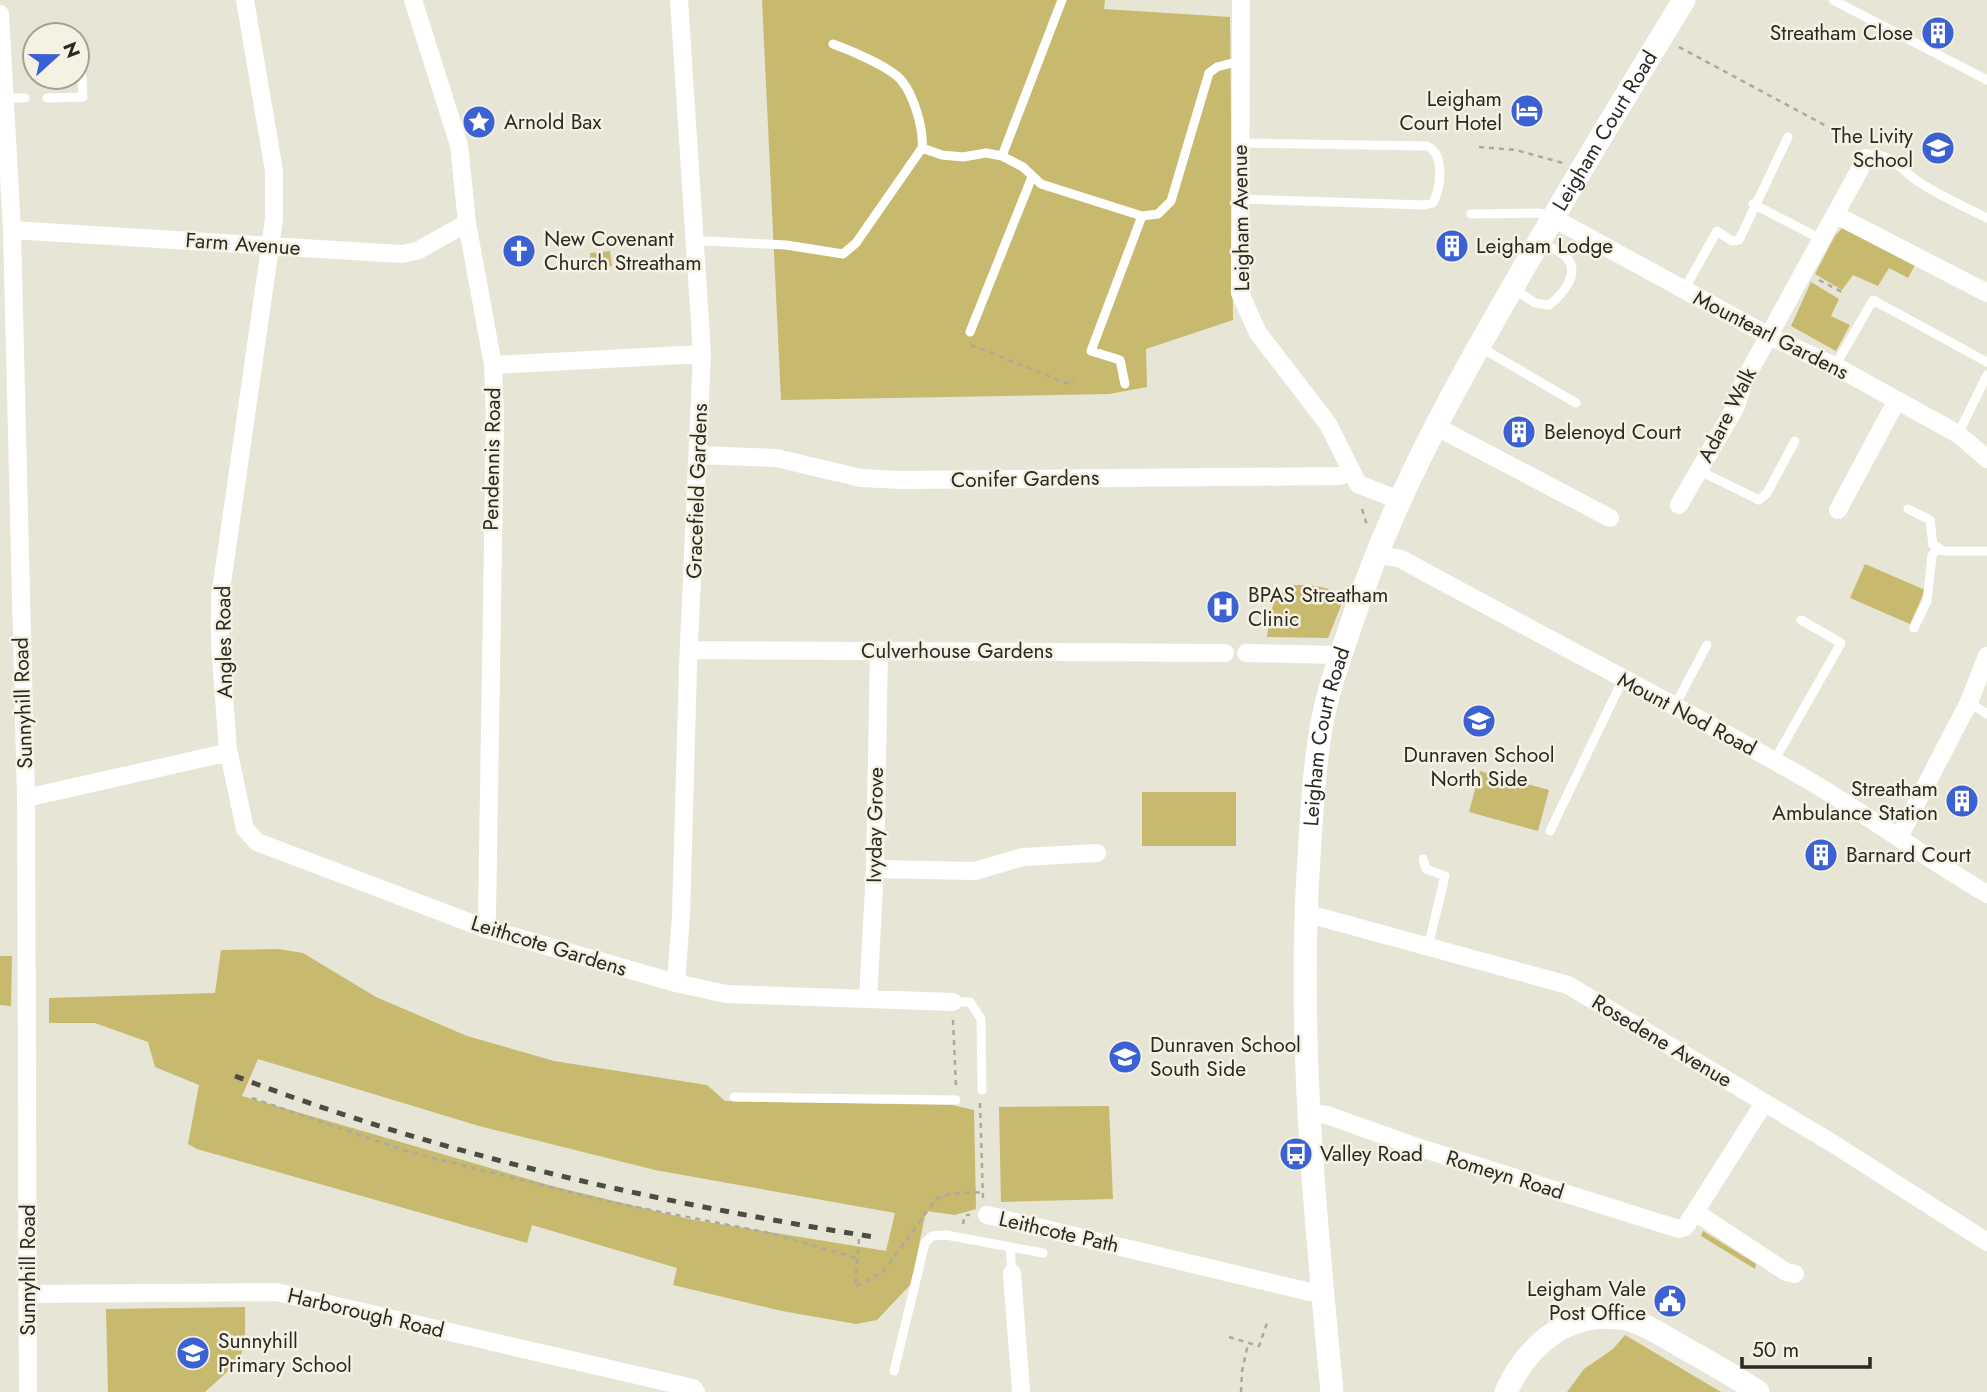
<svg xmlns="http://www.w3.org/2000/svg" width="1987" height="1392" viewBox="0 0 1987 1392" font-family="Jost,sans-serif">
	<style>
		.green { fill: #c7b96d; fill-rule: evenodd }
		.lines { fill: none; stroke-linecap: round; stroke-linejoin: round }
		.path { stroke: #acaa9e; stroke-width: 2.5; stroke-dasharray: 5 5; stroke-linecap: butt }
		.service { stroke: #fff; stroke-width: 9 }
		.minor { stroke: #fff; stroke-width: 18 }
		.tertiary { stroke: #fff; stroke-width: 23 }
		.rail { stroke: #4d4c44; stroke-width: 5; stroke-dasharray: 9 9; stroke-linecap: butt }
		.labels { text-anchor: middle; dominant-baseline: central; stroke-width: 5; stroke-linejoin: round; paint-order: stroke }
		.poi-label { font-size: 21px; fill: #2a2923; stroke: #f5f2e3; text-anchor: start }
		.street-label { font-size: 21px; fill: #2a2923; stroke: #f5f2e3 }
	</style>
	<rect width="100%" height="100%" fill="#e7e5d6"/>
	<path class="green" d="M762 0H1105L1104 9 1230 17 1233 320 1146 349 1147 387 1109 394 781 400Z
		M1845 225 1915 265 1908 278 1889 268 1878 286 1853 275 1842 290 1815 274 1835 236Z
		M610 251 612 266 590 267V253Z
		M1811 282 1839 299 1831 316 1850 325 1836 351 1791 326Z
		M1865 564 1925 590 1910 624 1850 598Z
		M1295 585C1313 585 1330 586 1344 598L1328 638 1267 637C1270 615 1271 592 1295 585Z
		M1480 771 1549 790 1538 831 1469 812Z
		M1142 792H1236V846H1142Z
		M278 949 303 953 376 997 467 1036 554 1061 707 1085 725 1101 952 1105 974 1110 976 1209 955 1215 926 1211 911 1284 877 1320 856 1324 782 1311 673 1285 677 1268 532 1225 527 1243 197 1149 188 1144 199 1085 155 1067 148 1042 95 1023H49V998L215 993 221 950ZM258 1059 479 1126 655 1170 895 1213 886 1251 689 1219 552 1186 242 1096Z
		M0 956H12L11 1006 0 1005Z
		M1109 1106 1113 1199 1001 1202 999 1107Z
		M1703 1231 1756 1264 1755 1269 1701 1236Z
		M245 1307C246 1361 244 1356 205 1392H108L106 1309Z
		M1625 1335 1721 1392H1567L1584 1369 1613 1349Z"/>
	<g class="lines">
		<path class="path" d="M1679 47 1858 143
			M1479 147 1516 150 1563 163
			M1819 280 1844 293
			M971 345 1066 383 1075 381
			M1362 509 1367 525
			M953 1020 956 1086
			M252 1098 409 1152 610 1202 765 1232 857 1258
			M980 1103 983 1198
			M963 1224 965 1215H970
			M859 1239 855 1287 883 1272 936 1199 949 1194 982 1192
			M1229 1337 1259 1346 1267 1323
			M1241 1392 1242 1371 1248 1344"/>
		<path class="service" d="M1833 0 1987 80
			M833 44C850 50 890 67 901 80 914 95 924 130 922 148
			M4 98H25
			M47 98 83 97 82 77
			M1002 156 1062 0
			M1866 158 1874 154C1896 158 1902 171 1919 182 1940 196 1965 207 1987 218
			M1239 199 1425 205 1433 203C1441 187 1445 154 1427 146L1239 143
			M1753 204 1823 240
			M1471 214 1540 213 1551 217
			M695 244 707 241 786 245 843 254 856 243 922 148 942 155 963 157 986 153 1002 156 1023 167 1041 184 1142 216 1158 214 1171 201 1209 73 1217 67 1240 61
			M1514 289 1535 303 1549 305C1563 294 1583 271 1564 255 1557 250 1547 246 1539 242
			M1684 290 1717 231 1732 241 1739 240 1788 137
			M970 332 1032 177
			M1480 347 1576 403
			M1835 366 1873 300 1987 362
			M1125 384 1120 360 1091 351 1142 216
			M1958 434 1987 375
			M1700 471 1759 500 1767 493 1795 441
			M1908 509 1930 520 1933 545 1943 551H1987
			M1914 628 1927 601 1932 556 1938 547
			M1969 702 1987 714
			M1674 707 1707 645
			M1774 761 1841 643 1801 620
			M1550 831 1623 679
			M1423 859 1426 869 1445 876 1428 947
			M953 1002H970L981 1019 982 1090
			M734 1097 956 1100
			M1010 1247 1012 1273
			M894 1371 925 1243 932 1236 946 1235 1043 1253"/>
		<path class="minor" d="M245 0 274 171V219L220 597V645L228 749 245 829 257 842 484 928 676 983 726 994 953 1002
			M413 0 459 145 467 223 493 365 495 418 487 916 484 928
			M1241 0 1240 293 1258 333 1328 424 1358 484 1399 500
			M0 14 12 230 26 798 28 1392
			M1836 215 1987 293
			M1551 217 1769 336 1835 366 1958 434 1987 459
			M12 230 401 254 417 251 467 223
			M493 365 702 354
			M1435 426 1610 518
			M699 455 776 458 861 478 901 480 1339 476 1352 472
			M1679 505 1736 406 1744 381 1866 158
			M1838 510 1896 402
			M1377 554 1401 559C1536 633 1674 703 1808 780 1869 816 1926 858 1987 894
			M689 650 1225 653
			M1246 653 1339 655
			M26 798 221 754 228 749
			M1899 837 1969 702 1987 656
			M875 869 975 871 1023 857 1097 853
			M1305 913 1568 985 1832 1143 1987 1242
			M676 983 681 915 688 666 702 354 679 0
			M868 999 875 869 879 650
			M1309 1113 1327 1115 1414 1146 1679 1229 1685 1227 1695 1212 1764 1103
			M1695 1212 1786 1272 1795 1274
			M987 1215 1310 1292 1322 1290
			M1012 1273 1021 1392
			M27 1294 276 1292 693 1388 696 1392"/>
		<g class="tertiary">
			<path id="s1" d="M1332 1392C1315 1214 1297 1035 1309 857 1312 812 1314 767 1322 723 1329 686 1342 652 1354 616 1389 512 1439 416 1494 320 1555 212 1619 106 1684 0"/>
			<path d="M1506 1392C1528 1344 1569 1309 1625 1319 1646 1323 1669 1340 1688 1350 1712 1364 1735 1376 1758 1392"/>
		</g>
		<path class="rail" d="M235 1076C444 1156 654 1202 874 1237"/>
	</g>
	<defs>
		<symbol id="building-disc" viewBox="-11 -11 22 22"><circle r="9.5" fill="#3c61d2" stroke="#f5f2e3"/><path d="M-4-6H4V6H1V3H-1V6H-4ZM-2.5-4.3h1.7v1.8h-1.7ZM.8-4.3h1.7v1.8H.8ZM-2.5-1h1.7V.8h-1.7ZM.8-1h1.7V.8H.8Z" fill="#fff"/></symbol>
		<symbol id="hotel-disc" viewBox="-11 -11 22 22"><circle r="9.5" fill="#3c61d2" stroke="#f5f2e3"/><path d="M-6-4.5h1.5V1H6V5H4.5V3h-9V5H-6ZM-4 0a1.8 1.8 0 1 1 3.6 0ZM.5 0V-2.5h3Q6-2.5 6 0Z" fill="#fff"/></symbol>
		<symbol id="sight-disc" viewBox="-11 -11 22 22"><circle r="9.5" fill="#3c61d2" stroke="#f5f2e3"/><path d="M0-6L1.8-2.2L6-1.7L2.9 1.2L3.7 5.4L0 3.3L-3.7 5.4L-2.9 1.2L-6-1.7L-1.8-2.2Z" fill="#fff"/></symbol>
		<symbol id="school-disc" viewBox="-11 -11 22 22"><circle r="9.5" fill="#3c61d2" stroke="#f5f2e3"/><path d="M0-5L7-2L0 1L-7-2ZM-4 1L0 2.5L4 1V4Q0 6-4 4Z" fill="#fff"/></symbol>
		<symbol id="church-disc" viewBox="-11 -11 22 22"><circle r="9.5" fill="#3c61d2" stroke="#f5f2e3"/><path d="M-1.2-6h2.4v3.5h3.3v2.4h-3.3V6h-2.4V-.1h-3.3v-2.4h3.3Z" fill="#fff"/></symbol>
		<symbol id="hospital-disc" viewBox="-11 -11 22 22"><circle r="9.5" fill="#3c61d2" stroke="#f5f2e3"/><path d="M-5-5h3v3.5h4V-5h3V5h-3V1.5h-4V5h-3Z" fill="#fff"/></symbol>
		<symbol id="bus-disc" viewBox="-11 -11 22 22"><circle r="9.5" fill="#3c61d2" stroke="#f5f2e3"/><path d="M-5-6H5V4H4V6H2V4H-2V6H-4V4H-5ZM-3.5-4V0h7V-4ZM-3.5 1.2v1.5H-2V1.2ZM2 1.2v1.5H3.5V1.2Z" fill="#fff"/></symbol>
		<symbol id="civic-disc" viewBox="-11 -11 22 22"><circle r="9.5" fill="#3c61d2" stroke="#f5f2e3"/><path d="M-.6-6.5H3V-4.5H.6V-3L4-1V1h2V6H-6V1h2V-1L-.6-3ZM-1.2 2.5V6h2.4V2.5Z" fill="#fff"/></symbol>
	</defs>
	<g fill-rule="evenodd">
		<use href="#building-disc" x="1919" y="14" width="38" height="38"/>
		<use href="#hotel-disc" x="1508" y="92" width="38" height="38"/>
		<use href="#sight-disc" x="460" y="103" width="38" height="38"/>
		<use href="#school-disc" x="1919" y="129" width="38" height="38"/>
		<use href="#building-disc" x="1433" y="227" width="38" height="38"/>
		<use href="#church-disc" x="500" y="232" width="38" height="38"/>
		<use href="#building-disc" x="1500" y="413" width="38" height="38"/>
		<use href="#hospital-disc" x="1204" y="588" width="38" height="38"/>
		<use href="#school-disc" x="1460" y="702" width="38" height="38"/>
		<use href="#building-disc" x="1943" y="782" width="38" height="38"/>
		<use href="#building-disc" x="1802" y="836" width="38" height="38"/>
		<use href="#school-disc" x="1106" y="1038" width="38" height="38"/>
		<use href="#bus-disc" x="1277" y="1135" width="38" height="38"/>
		<use href="#civic-disc" x="1651" y="1282" width="38" height="38"/>
		<use href="#school-disc" x="174" y="1334" width="38" height="38"/>
	</g>
	<g class="labels">
		<g class="poi-label">
			<text x="1913" y="33" text-anchor="end">Streatham Close</text>
			<text x="1502" y="99" text-anchor="end">Leigham<tspan x="1502" dy="24">Court Hotel</tspan></text>
			<text x="504" y="122">Arnold Bax</text>
			<text x="1913" y="136" text-anchor="end">The Livity<tspan x="1913" dy="24">School</tspan></text>
			<text x="544" y="239">New Covenant<tspan x="544" dy="24">Church Streatham</tspan></text>
			<text x="1476" y="246">Leigham Lodge</text>
			<text x="1544" y="432">Belenoyd Court</text>
			<text x="1248" y="595">BPAS Streatham<tspan x="1248" dy="24">Clinic</tspan></text>
			<text x="1479" y="755" text-anchor="middle">Dunraven School<tspan x="1479" dy="24">North Side</tspan></text>
			<text x="1938" y="789" text-anchor="end">Streatham<tspan x="1938" dy="24">Ambulance Station</tspan></text>
			<text x="1846" y="855">Barnard Court</text>
			<text x="1150" y="1045">Dunraven School<tspan x="1150" dy="24">South Side</tspan></text>
			<text x="1320" y="1154">Valley Road</text>
			<text x="1646" y="1289" text-anchor="end">Leigham Vale<tspan x="1646" dy="24">Post Office</tspan></text>
			<text x="218" y="1341">Sunnyhill<tspan x="218" dy="24">Primary School</tspan></text>
		</g>
		<g class="street-label">
			<text stroke="none"><textPath href="#s1" startOffset="1330">Leigham Court Road</textPath></text>
			<text transform="translate(1241 218) rotate(-91)">Leigham Avenue</text>
			<text transform="translate(243 244) rotate(4)">Farm Avenue</text>
			<text transform="translate(1771 335) rotate(27)">Mountearl Gardens</text>
			<text transform="translate(1727 415) rotate(-63)">Adare Walk</text>
			<text transform="translate(492 459) rotate(-89)">Pendennis Road</text>
			<text transform="translate(1025 479) rotate(-1)">Conifer Gardens</text>
			<text transform="translate(697 491) rotate(-88)">Gracefield Gardens</text>
			<text transform="translate(224 642) rotate(-91)">Angles Road</text>
			<text x="957" y="651">Culverhouse Gardens</text>
			<text transform="translate(23 703) rotate(-92)">Sunnyhill Road</text>
			<text transform="translate(1687 714) rotate(28)">Mount Nod Road</text>
			<text stroke="none"><textPath href="#s1" startOffset="658">Leigham Court Road</textPath></text>
			<text transform="translate(875 825) rotate(-89)">Ivyday Grove</text>
			<text transform="translate(549 946) rotate(17)">Leithcote Gardens</text>
			<text transform="translate(1662 1041) rotate(31)">Rosedene Avenue</text>
			<text transform="translate(1505 1175) rotate(17)">Romeyn Road</text>
			<text transform="translate(1059 1232) rotate(13)">Leithcote Path</text>
			<text transform="translate(28 1270) rotate(-90)">Sunnyhill Road</text>
			<text transform="translate(366 1313) rotate(13)">Harborough Road</text>
		</g>
	</g>
	<g transform="translate(56 56) rotate(69)"><circle r="33" fill="#f5f2e3" stroke="#a4a296" stroke-width="2"/>
	<path d="M0-5L12 26L0 18L-12 26Z" fill="#3c61d2"/>
	<text y="-10" font-size="19" font-weight="bold" text-anchor="middle" fill="#2a2923">N</text>
	</g>
	<path d="M1742 1357v10h128v-10" fill="none" stroke="#2a2923" stroke-width="3.5"/>
	<text x="1752" y="1357" font-size="21" fill="#2a2923" stroke="#f5f2e3" stroke-width="5" paint-order="stroke">50 m</text>
</svg>
